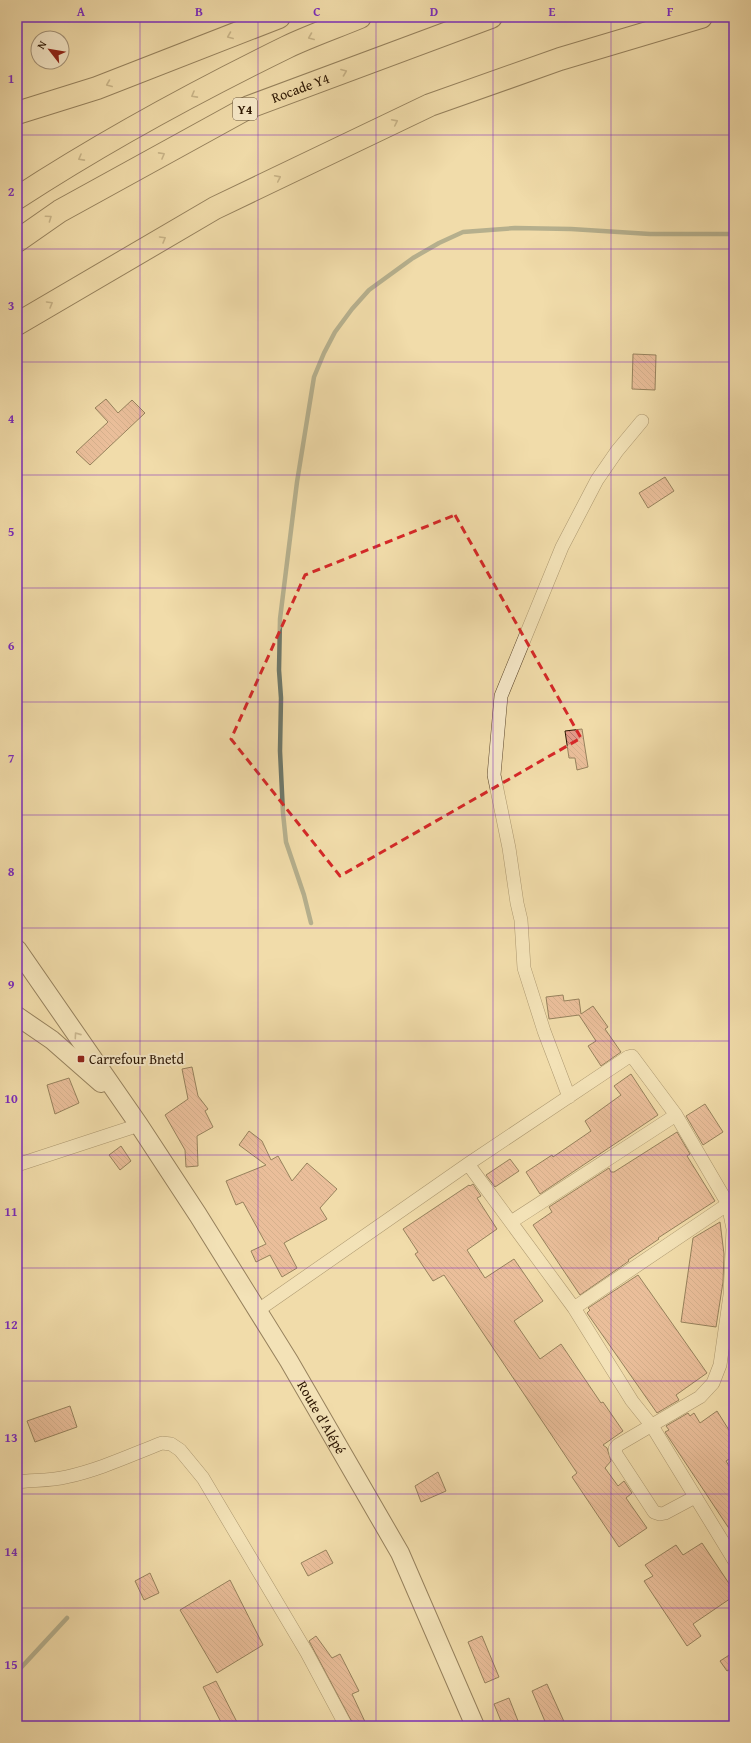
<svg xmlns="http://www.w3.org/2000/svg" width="751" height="1743" viewBox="0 0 751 1743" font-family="'Gentium Book Plus',serif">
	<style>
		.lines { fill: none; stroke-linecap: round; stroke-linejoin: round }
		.stream { stroke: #6e786a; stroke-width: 4.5 }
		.building { fill: url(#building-back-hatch); stroke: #2a1400 }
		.street-casing { stroke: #5c462a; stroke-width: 14 }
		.secondary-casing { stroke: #2a1400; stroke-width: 20 }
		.highway-casing { stroke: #2a1400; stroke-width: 24 }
		.street { stroke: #f6e8c8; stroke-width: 13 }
		.secondary { stroke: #f6e8c8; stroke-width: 18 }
		.highway { stroke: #f1dcaa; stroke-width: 22 }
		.oneway { stroke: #97825e }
		.oneway2 { stroke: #9a896e }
		.marked { fill: none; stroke: #d62828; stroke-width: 3; stroke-dasharray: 8 5; stroke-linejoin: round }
		.grid { fill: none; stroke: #7b2cbf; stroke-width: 1; stroke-opacity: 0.55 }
		.poi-dot { fill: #8f2418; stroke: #f6e8c8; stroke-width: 1.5 }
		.labels { text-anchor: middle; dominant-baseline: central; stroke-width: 4; stroke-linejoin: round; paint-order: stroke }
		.shield { fill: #f6e8c8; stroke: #67543c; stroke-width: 1 }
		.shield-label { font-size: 13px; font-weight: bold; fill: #2a1400 }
		.street-label { font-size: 14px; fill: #2a1400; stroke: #f6e8c8 }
		.poi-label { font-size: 14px; fill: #2a1400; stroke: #f6e8c8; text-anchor: start }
		.neatline { fill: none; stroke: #7b2cbf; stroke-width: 1.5 }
		.grid-label { font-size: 13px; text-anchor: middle; font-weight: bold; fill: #7b2cbf }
	</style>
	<defs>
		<pattern id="building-back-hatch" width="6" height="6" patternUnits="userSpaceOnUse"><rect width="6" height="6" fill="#e29987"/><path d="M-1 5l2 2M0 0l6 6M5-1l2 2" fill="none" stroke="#b77c6c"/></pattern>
	</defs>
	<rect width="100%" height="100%" fill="#f1dcaa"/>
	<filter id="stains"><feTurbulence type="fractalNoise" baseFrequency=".005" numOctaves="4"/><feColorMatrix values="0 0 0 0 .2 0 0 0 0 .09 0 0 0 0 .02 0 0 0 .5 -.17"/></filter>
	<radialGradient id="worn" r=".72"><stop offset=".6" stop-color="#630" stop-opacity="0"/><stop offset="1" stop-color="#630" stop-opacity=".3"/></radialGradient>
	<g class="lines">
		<path class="stream" d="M311 923 304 895 286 842 283 813 280 751 281 698 279 670 280 619 297 482 314 377 324 353 335 332 352 309 369 290 413 258 439 243 463 232 515 228 571 229 650 234H734
			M17 1672 67 1618"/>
	</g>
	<path class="building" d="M633 354 656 355 655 390 632 389Z
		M106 399 118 413 132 400 145 413 90 465 76 452 108 422 95 408Z
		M665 477 674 491 648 508 639 493Z
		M582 729 588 767 577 770 575 758H569L565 731Z
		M563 995 564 1001 579 999 581 1014 593 1006 608 1027 605 1029 621 1052 601 1066 588 1046 596 1041 579 1015 549 1019 546 997Z
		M192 1067 198 1096 208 1109 205 1111 213 1127 197 1136 198 1166 186 1167 185 1150 165 1115 188 1099 182 1069Z
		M631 1074 658 1115 540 1194 526 1172 552 1155 553 1157 591 1131 585 1121 621 1095 614 1086Z
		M69 1078 79 1103 55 1114 47 1085Z
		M705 1104 723 1132 703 1145 686 1116Z
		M249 1131 262 1141 271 1160 278 1156 292 1181 307 1163 337 1189 320 1208 327 1219 284 1243 297 1268 282 1277 270 1255 256 1262 251 1251 266 1244 243 1202 236 1205 226 1181 266 1165 239 1145Z
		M677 1132 690 1154 687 1156 715 1201 658 1238 659 1239 628 1260 629 1261 580 1295 533 1225 552 1212 549 1207 609 1168 611 1172H614Z
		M121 1146 131 1161 120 1170 109 1155Z
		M510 1159 519 1171 495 1187 486 1175Z
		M473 1184 481 1196 477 1198 497 1229 467 1250 485 1278 514 1259 543 1301 514 1321 540 1359 561 1344 601 1403 603 1402 623 1431 603 1445 607 1448 611 1461 605 1468 618 1486 624 1481 632 1493 626 1498 647 1528 619 1547 572 1477 577 1473 444 1275 433 1281 415 1254 418 1252 403 1229 469 1185 470 1186Z
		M720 1222 724 1254 723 1282 716 1327 681 1322 693 1238Z
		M638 1275 707 1373 676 1395 679 1400 657 1413 587 1313 590 1310 588 1308Z
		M70 1406 77 1427 35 1442 27 1421Z
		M717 1411 734 1438V1456L726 1461 734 1474V1536L665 1432 669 1430 666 1426 688 1413 690 1416 694 1413 700 1423Z
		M438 1472 446 1491 421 1502 415 1486Z
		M702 1543 734 1591V1596L693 1624 701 1636 687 1646 644 1581 653 1576 645 1565 676 1545 683 1555Z
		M326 1550 333 1563 308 1576 301 1563Z
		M150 1573 159 1593 144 1600 135 1581Z
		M230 1580 263 1645 217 1673 180 1610Z
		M316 1636 332 1658 340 1654 359 1691 352 1694 367 1726H354L309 1641Z
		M482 1636 499 1677 485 1683 468 1642Z
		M734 1652V1667L727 1671 720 1661Z
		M216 1681 239 1726H223L203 1687Z
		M547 1684 566 1726H547L532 1691Z
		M509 1698 520 1726H503L494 1704Z"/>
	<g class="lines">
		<defs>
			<path id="street" d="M569 1097 544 1031 524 968 521 920 517 903 509 848 494 775 501 696 562 547 597 480 617 451 642 421
				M468 1164 574 1308 632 1401 652 1426 734 1560
				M17 1165 139 1125
				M511 1222 676 1115
				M574 1308 728 1204
				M257 1311 468 1164 628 1057 632 1056 676 1115 728 1204 733 1229 730 1295 720 1365 713 1383 700 1397 618 1445 615 1449 616 1454 654 1512 660 1514 665 1513 695 1497
				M17 1482C33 1480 50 1481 66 1477 99 1470 131 1455 162 1443L171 1444 180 1450 203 1478 307 1653 346 1726"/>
			<g id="secondary">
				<path id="s1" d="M17 949 139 1125 198 1215 289 1361 400 1553 475 1726"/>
				<path d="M17 1016 52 1040 101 1083"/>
			</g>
			<g id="highway">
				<path d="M17 113 97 88 279 17"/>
				<path d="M17 198C103 142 195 92 287 47 310 36 336 27 360 17"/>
				<path id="s2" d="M17 241 60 211 249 107 491 17"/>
				<path d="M17 324 215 208 430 105 560 59 701 17"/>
			</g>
		</defs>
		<use href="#street" class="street-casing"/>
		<use href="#secondary" class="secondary-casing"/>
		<use href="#highway" class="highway-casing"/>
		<use href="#street" class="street"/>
		<use href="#secondary" class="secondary"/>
		<use href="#highway" class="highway"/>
	</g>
	<defs><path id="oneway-chevron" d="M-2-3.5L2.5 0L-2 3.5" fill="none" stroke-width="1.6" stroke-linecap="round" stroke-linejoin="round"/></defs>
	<g class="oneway">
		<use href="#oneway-chevron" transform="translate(230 36) rotate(158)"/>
		<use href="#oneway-chevron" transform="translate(311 37) rotate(158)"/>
		<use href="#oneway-chevron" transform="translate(344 72) rotate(-21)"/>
		<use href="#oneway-chevron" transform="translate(109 84) rotate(158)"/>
		<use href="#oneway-chevron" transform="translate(194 95) rotate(151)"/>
		<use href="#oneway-chevron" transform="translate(395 122) rotate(-26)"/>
		<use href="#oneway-chevron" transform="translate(162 155) rotate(-29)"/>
		<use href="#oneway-chevron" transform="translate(81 158) rotate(151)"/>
		<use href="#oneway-chevron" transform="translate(278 178) rotate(-26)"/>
		<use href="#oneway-chevron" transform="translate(49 218) rotate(-35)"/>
		<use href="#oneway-chevron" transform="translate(163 239) rotate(-30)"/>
		<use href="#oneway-chevron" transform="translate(50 304) rotate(-30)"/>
	</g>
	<use class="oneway2" href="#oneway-chevron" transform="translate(77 1035) rotate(-125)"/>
	<path d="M0 0H751V1743H0ZM455 515 581 738 340 876 231 739 305 575Z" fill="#f1dcaa" fill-opacity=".55" fill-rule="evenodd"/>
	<path class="marked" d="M455 515 581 738 340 876 231 739 305 575Z"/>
	<path class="grid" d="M140 17V1726M258 17V1726M376 17V1726M493 17V1726M611 17V1726M17 135H734M17 249H734M17 362H734M17 475H734M17 588H734M17 702H734M17 815H734M17 928H734M17 1041H734M17 1155H734M17 1268H734M17 1381H734M17 1494H734M17 1608H734"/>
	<rect class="poi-dot" x="77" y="1055" width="8" height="8" rx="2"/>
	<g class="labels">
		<rect class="shield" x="233" y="98" width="24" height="22" rx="3"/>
		<g class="shield-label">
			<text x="245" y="109">Y4</text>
		</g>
		<g class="street-label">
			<text stroke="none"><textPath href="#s2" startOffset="323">Rocade Y4</textPath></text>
			<text stroke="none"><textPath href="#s1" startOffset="559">Route d'Alépé</textPath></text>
		</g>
		<g class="poi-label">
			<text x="89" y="1059">Carrefour Bnetd</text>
		</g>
	</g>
	<rect width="751" height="1743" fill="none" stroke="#f1dcaa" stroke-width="44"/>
	<g transform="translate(50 50) rotate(301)"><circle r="19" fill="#f6e8c8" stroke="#a49378"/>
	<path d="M0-3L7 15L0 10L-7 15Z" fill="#8f2418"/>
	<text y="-6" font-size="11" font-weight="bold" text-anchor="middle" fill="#2a1400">N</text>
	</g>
	<rect x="22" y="22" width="707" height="1699" class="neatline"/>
	<g class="grid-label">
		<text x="81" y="16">A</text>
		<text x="199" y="16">B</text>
		<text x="317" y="16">C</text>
		<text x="434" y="16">D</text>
		<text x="552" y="16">E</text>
		<text x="670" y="16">F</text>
		<text x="11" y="83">1</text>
		<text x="11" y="196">2</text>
		<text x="11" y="310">3</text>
		<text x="11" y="423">4</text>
		<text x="11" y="536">5</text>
		<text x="11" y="650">6</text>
		<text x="11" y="763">7</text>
		<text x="11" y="876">8</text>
		<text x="11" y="989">9</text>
		<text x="11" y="1103">10</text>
		<text x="11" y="1216">11</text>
		<text x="11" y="1329">12</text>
		<text x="11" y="1442">13</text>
		<text x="11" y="1556">14</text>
		<text x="11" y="1669">15</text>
	</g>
	<rect width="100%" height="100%" filter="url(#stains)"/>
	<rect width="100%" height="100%" fill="url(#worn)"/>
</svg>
